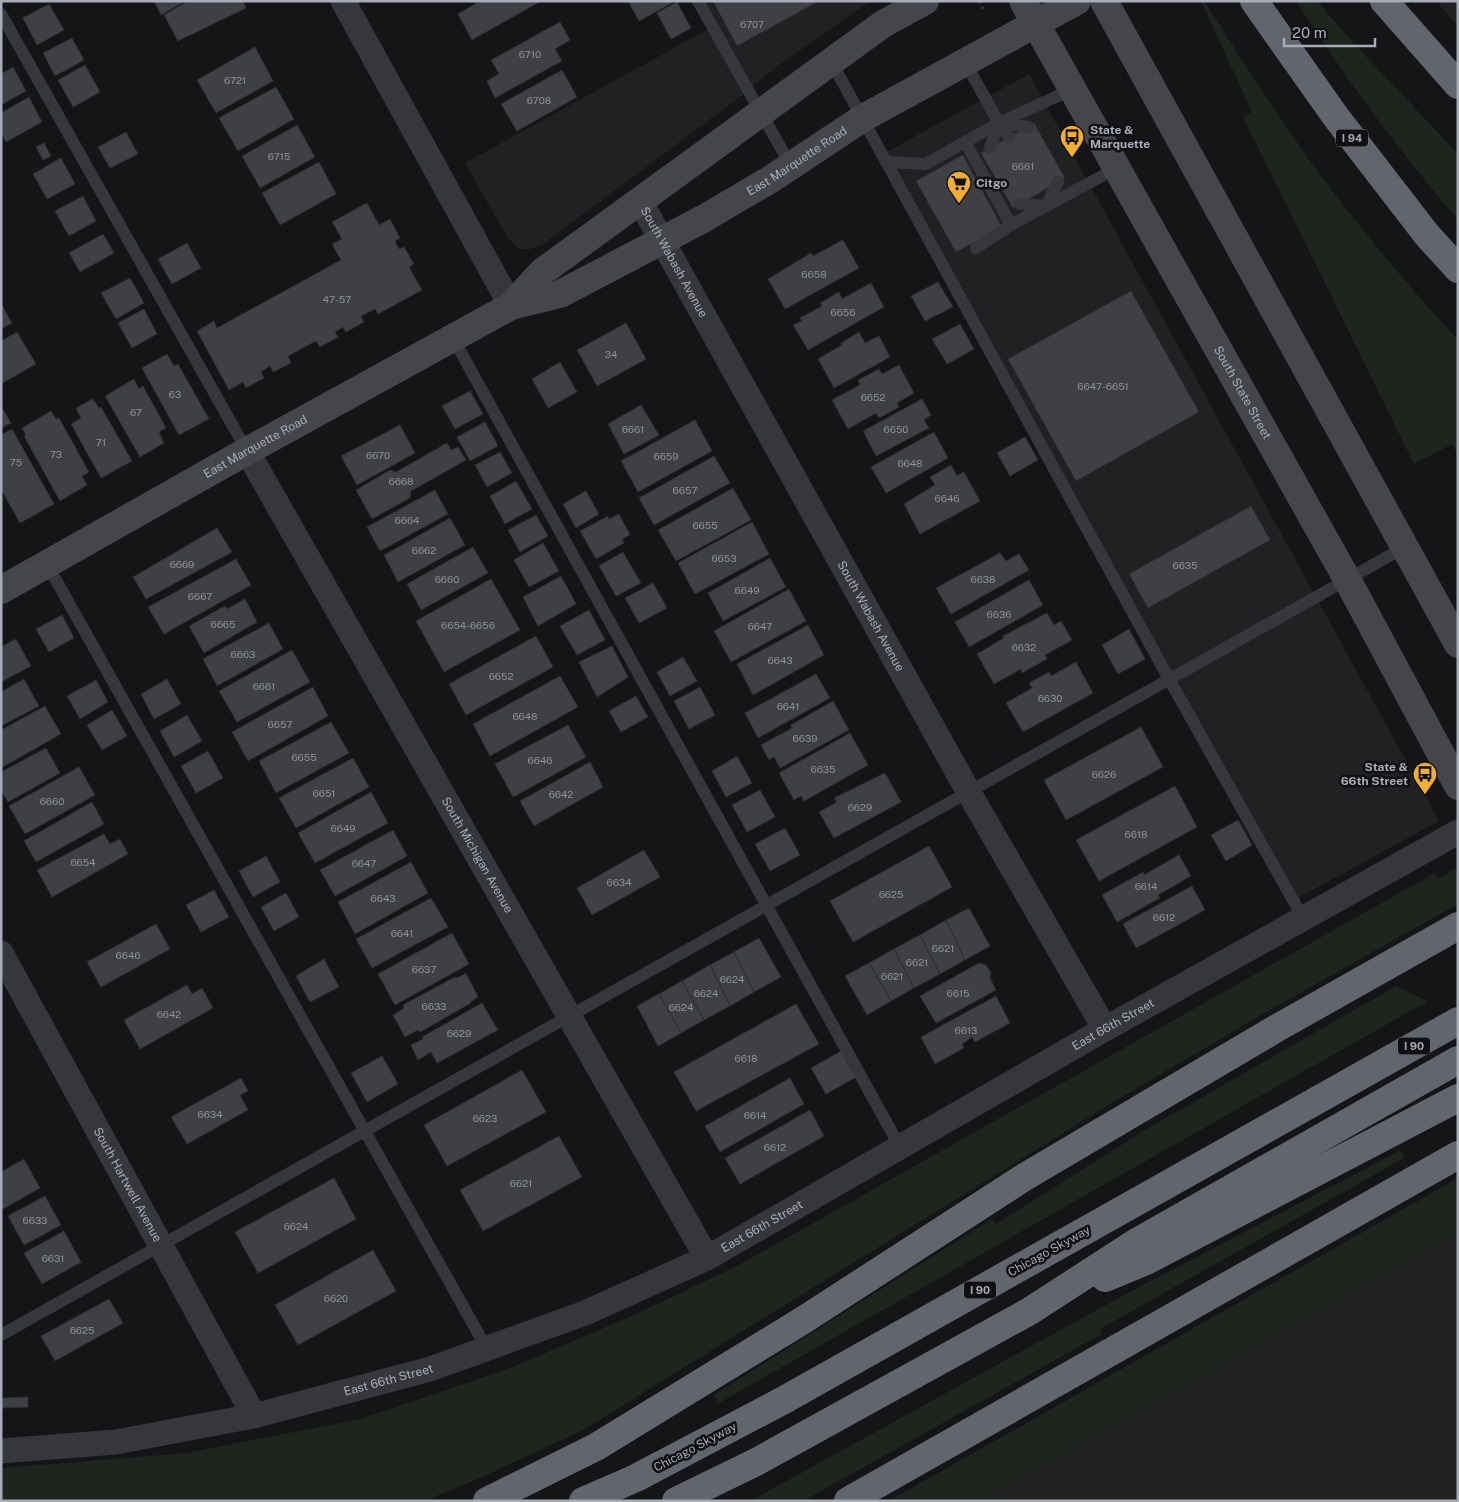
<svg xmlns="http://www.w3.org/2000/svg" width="1459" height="1502" viewBox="0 0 1459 1502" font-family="'Public Sans',sans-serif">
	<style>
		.built { fill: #212124 }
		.green { fill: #1d251e }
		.building { fill: #3f4044; stroke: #2f2f33 }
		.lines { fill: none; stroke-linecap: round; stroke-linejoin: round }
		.path { stroke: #3c3e43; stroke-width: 3; stroke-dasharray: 2.5 4; stroke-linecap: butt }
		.lane { stroke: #36373c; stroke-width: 12 }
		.street { stroke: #36373c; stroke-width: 25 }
		.secondary { stroke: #44464c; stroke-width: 28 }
		.highway { stroke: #62656d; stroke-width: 28 }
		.labels { text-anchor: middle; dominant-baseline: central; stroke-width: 5; stroke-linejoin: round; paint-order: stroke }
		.number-label { font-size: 10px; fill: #8d919a }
		.shield { fill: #101012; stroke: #7a7d86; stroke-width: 1 }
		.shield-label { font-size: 11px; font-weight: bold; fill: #a7acb7 }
		.poi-label { font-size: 12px; font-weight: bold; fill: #a7acb7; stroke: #101012; text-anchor: start }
		.street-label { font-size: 12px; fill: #a7acb7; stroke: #101012 }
	</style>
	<rect width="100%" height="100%" fill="#151517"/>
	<path class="built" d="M698 1H871L776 67 748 91 543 244 530 249H519L507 237 465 163 712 27Z
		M1436 1H1458V26Z
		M1029 74 1439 821 1293 901 883 154Z
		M1458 1232V1501H977Z"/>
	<path class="green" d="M1201 1H1204C1244 63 1283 125 1327 184 1368 238 1412 290 1458 340V455L1452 444 1414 464 1243 117 1252 112Z
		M1296 1H1317L1350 39 1458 154V220C1399 151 1345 78 1296 1Z
		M1456 868 1458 904 1261 1015 1107 1106 583 1430 482 1477 425 1501H1V1468L186 1453 360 1419 508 1369 634 1315 737 1266 1435 873 1438 879Z
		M1396 986 1428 1001 719 1403 714 1395 992 1219 996 1224 1145 1130Z
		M1401 1150 1404 1158 1100 1329 1102 1334 803 1501H750L1122 1296Z
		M1458 1178V1232L977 1501H889Z"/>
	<path class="building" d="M154 1H185L161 15Z
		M188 1H243L246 8 178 41 164 15Z
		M480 1H541L472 40 458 14Z
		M628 1H671L672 3 639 21Z
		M713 1H819L737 46Z
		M677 2 691 28 671 39 657 13Z
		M49 4 64 30 37 45 23 18Z
		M560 22 570 40 555 49 562 61 495 98 487 81 499 74 491 60Z
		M72 38 84 60 55 76 43 53Z
		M255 47 273 81 216 113 197 80Z
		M85 65 100 92 73 107 58 80Z
		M13 67 26 91 1 105V74Z
		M562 70 577 97 517 131 501 104Z
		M276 87 294 119 238 151 219 118Z
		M29 97 42 122 6 142 1 133V113Z
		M1034 123 1065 178 1013 208 981 153Z
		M297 125 315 157 260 188 242 156Z
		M126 132 138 154 110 168 98 147Z
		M44 143 51 156 43 160 36 147Z
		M963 155 1002 227 956 252 916 181Z
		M61 158 75 184 47 199 33 174Z
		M319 162 336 194 280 225 262 193Z
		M83 196 96 221 69 236 55 211Z
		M367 203 379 225 390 219 400 238 395 241 399 249 404 247 414 264 409 267 422 290 378 314 375 309 361 316 364 322 346 332 343 327 335 332 338 337 320 347 316 341 288 356 291 363 273 372 270 366 261 372 264 378 246 388 243 382 229 390 197 331 214 321 217 328 341 260 332 244 342 239 332 222Z
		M103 234 114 253 80 272 69 253Z
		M843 240 859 268 785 309 768 279 811 253 813 256Z
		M187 243 201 268 172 284 158 259Z
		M130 278 144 303 116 319 101 293Z
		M938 282 953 307 925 321 911 296Z
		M871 283 884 307 808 350 793 325 802 321 800 318 822 306 820 303 839 292 842 299Z
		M1131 291 1199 412 1076 481 1008 359Z
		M1 304 12 323 1 329Z
		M144 309 157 334 132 348 118 323Z
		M626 323 646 359 597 386 577 350Z
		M960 324 974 349 947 364 932 339Z
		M17 332 36 364 1 384V341Z
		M859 332 865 343 879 336 890 357 834 388 818 359 842 345 841 343Z
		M167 354 174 366 178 364 209 419 179 435 142 368Z
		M560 362 577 392 548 408 532 379Z
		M899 365 914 393 897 403 899 407 879 418 876 413 848 429 832 400 860 385 858 380 879 369 882 374Z
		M134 379 139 389 143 386 166 428 159 432 164 443 140 457 105 396Z
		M470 391 483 414 455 429 442 406Z
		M93 399 99 408 101 407 132 461 101 478 71 424 81 418 76 408Z
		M922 399 931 415 924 420 929 428 876 456 863 431Z
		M641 405 659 435 624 454 608 424Z
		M1 406 11 423 1 428Z
		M51 411 56 419 59 418 89 472 82 476 87 485 60 501 24 436 26 435 22 428Z
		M695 420 712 451 638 492 621 461Z
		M485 422 498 446 470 461 457 437Z
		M400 425 415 453 357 485 341 456Z
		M12 429 54 504 20 523 1 489V435Z
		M934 432 948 458 886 493 871 467Z
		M1025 437 1038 460 1010 476 997 453Z
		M447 443 451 450 458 447 466 460 411 491 410 498 372 519 356 490 390 470 396 472Z
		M500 452 512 473 487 487 475 465Z
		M714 456 730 483 654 525 639 498Z
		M951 465 957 476 964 472 980 501 920 534 904 504 935 485 930 477Z
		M516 481 532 509 505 524 490 496Z
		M733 488 751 520 676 561 658 530Z
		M435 490 448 514 380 551 367 527Z
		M586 491 599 514 576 528 563 504Z
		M1251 506 1270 540 1148 608 1129 574Z
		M619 514 630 535 622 539 624 543 596 559 580 531 608 516 609 519Z
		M536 515 548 536 520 552 508 530Z
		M450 518 465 545 398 582 384 555Z
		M752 522 769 554 695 594 678 563Z
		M217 528 232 552 146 599 133 577Z
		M543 543 559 571 529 587 514 560Z
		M473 547 488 573 421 610 407 584Z
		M623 552 641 583 616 596 599 566Z
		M1000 553 1006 561 1019 554 1029 570 951 614 936 588Z
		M770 558 786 587 723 621 708 593Z
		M236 559 251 585 164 634 148 607Z
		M561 576 576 604 538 626 523 597Z
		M491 579 520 630 444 672 416 621Z
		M1029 580 1043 605 969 647 955 622Z
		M653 583 667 608 639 623 625 598Z
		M789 589 806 621 731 662 714 631Z
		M245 599 257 622 204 653 189 626 225 606 227 609Z
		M589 610 605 640 577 655 560 626Z
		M1047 613 1054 625 1061 621 1072 640 1045 655 1047 659 1022 673 1021 669 994 684 977 654 1004 638 1003 636Z
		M62 615 74 638 49 652 36 629Z
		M269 623 283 649 217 686 203 659Z
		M808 625 824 655 753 695 737 664Z
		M1129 629 1145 659 1118 674 1102 645Z
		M536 636 553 667 466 715 449 684Z
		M16 639 31 666 1 682V647Z
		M612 646 628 677 597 697 579 662Z
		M292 650 310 682 237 722 219 691Z
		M683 657 697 681 670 696 657 672Z
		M1076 662 1093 693 1023 732 1006 703 1032 688 1029 683 1049 672 1051 676Z
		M816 674 830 698 758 738 745 713Z
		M560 676 578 707 490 756 473 724Z
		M24 679 39 706 1 726V692Z
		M167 679 181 704 154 719 141 694Z
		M96 680 108 702 80 719 67 696Z
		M313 687 328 716 248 761 232 732Z
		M700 687 715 715 689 729 674 701Z
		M636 696 648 717 621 732 609 711Z
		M833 701 849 730 780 768 774 757 769 760 761 745 792 728 791 725Z
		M45 706 61 734 1 768V730Z
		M112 710 127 736 102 750 87 725Z
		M187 715 202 741 174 757 160 731Z
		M331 722 349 753 276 793 259 761Z
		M568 725 586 757 513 797 495 764Z
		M1141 727 1163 767 1066 820 1044 780Z
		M850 733 868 765 804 801 801 796 794 800 779 773Z
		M46 748 60 773 8 802 1 791V772Z
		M208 751 223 778 196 793 181 766Z
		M737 756 752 783 726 797 712 771Z
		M353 758 369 787 296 828 279 798Z
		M590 762 603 787 534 826 520 801Z
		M79 767 95 795 25 834 9 806Z
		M885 773 901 802 834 838 819 812 837 802 834 798Z
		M1175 786 1197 827 1099 881 1076 840Z
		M760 790 775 817 747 832 732 805Z
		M371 792 388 823 315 863 298 833Z
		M92 802 104 824 36 862 24 841Z
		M1238 820 1252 845 1226 861 1211 835Z
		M785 828 800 855 770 871 755 844Z
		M393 830 407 856 335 896 320 870Z
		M104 834 110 844 120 839 128 854 52 897 37 870Z
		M929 846 952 887 853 942 830 901Z
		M644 850 660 877 592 915 577 888Z
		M1179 855 1191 876 1158 895 1160 898 1117 922 1102 895 1143 872 1144 875Z
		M266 856 280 882 253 897 239 871Z
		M411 862 428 893 355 934 338 902Z
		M1192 886 1205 910 1136 948 1123 924Z
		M214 890 229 917 201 932 186 905Z
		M286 893 299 917 274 931 261 907Z
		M431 898 448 927 372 968 356 939Z
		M969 908 990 946 965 960 946 920Z
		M946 920 965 960 940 974 920 935Z
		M156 924 170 949 101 987 87 962Z
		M452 933 469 964 395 1005 378 974Z
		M920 935 940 974 914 988 894 949Z
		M759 938 781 977 754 992 734 952Z
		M894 949 914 988 891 1001 869 963Z
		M734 952 754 992 730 1006 710 965Z
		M324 959 339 987 310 1002 296 976Z
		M869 963 891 1001 867 1015 845 976Z
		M979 963 986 965 991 973 990 978 996 990 936 1023 920 996Z
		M710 965 730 1006 704 1020 682 981Z
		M466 973 478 997 470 1002 471 1003 420 1032 418 1030 405 1037 393 1015 404 1008 403 1005 455 977 457 978Z
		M682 981 704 1020 681 1033 659 994Z
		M187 985 192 994 202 988 213 1008 140 1049 124 1020Z
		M659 994 681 1033 658 1046 637 1006Z
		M996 996 1010 1023 975 1042 972 1037 962 1044 964 1048 935 1064 921 1037Z
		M482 1003 498 1030 437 1063 431 1052 418 1060 411 1045 423 1039 422 1037Z
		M796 1004 819 1044 696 1111 674 1072Z
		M841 1051 856 1077 826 1094 811 1068Z
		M382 1056 398 1084 367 1102 351 1073Z
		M522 1070 546 1112 447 1166 424 1125Z
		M241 1078 248 1091 240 1095 248 1110 187 1144 171 1117Z
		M790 1078 804 1104 720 1152 705 1126Z
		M810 1110 824 1136 740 1184 725 1158Z
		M559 1136 582 1177 483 1231 460 1190Z
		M24 1159 40 1188 1 1210V1172Z
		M334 1178 356 1219 258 1273 235 1232Z
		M45 1196 61 1225 24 1245 8 1216Z
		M64 1231 81 1262 42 1284 24 1253Z
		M373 1250 396 1291 298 1345 275 1305Z
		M109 1299 123 1323 55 1361 41 1336Z
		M28 1397V1407L1 1408V1398Z"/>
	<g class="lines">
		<path class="path" d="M979 1 983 9"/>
		<path class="lane" d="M698 1 791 166
			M1 14 247 451
			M831 61 1169 679 1303 918
			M999 123 1028 127
			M999 123 1009 137
			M965 142 999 123 965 62
			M990 148 999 123 1073 89
			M887 162 926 164 965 142 1011 225 1117 168
			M1020 204 1046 206
			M1046 206 1058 182
			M976 248 1011 225
			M453 338 900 1147
			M47 564 487 1349
			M1 1335 1405 547"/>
		<g class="street">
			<path d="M343 1 511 306"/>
			<path id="s1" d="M640 201 968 791 1105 1029"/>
			<path id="s2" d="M247 451 707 1258"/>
			<path id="s3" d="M1 953 254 1416"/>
			<path id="s4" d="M1 1451 116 1442 254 1416 430 1369 585 1313 707 1258 1105 1029 1458 832"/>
		</g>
		<g class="secondary">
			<path id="s5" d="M1023 1 1347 579 1458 786"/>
			<path d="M1104 1 1458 644"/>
			<path d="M511 306 542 272 883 24 925 1"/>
			<path id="s6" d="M1 590 247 451 511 306 560 294 703 219 771 179 863 118 1077 1"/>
		</g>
		<path class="highway" d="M1254 1 1336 117 1427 235 1458 269
			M1384 1 1458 85
			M1105 1278 1146 1261 1458 1098
			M487 1501 596 1447 805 1319 1023 1178 1277 1028 1458 926
			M583 1501 636 1478 784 1400 1458 1021
			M676 1501 758 1461 1030 1311 1135 1243 1458 1060
			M848 1501 1458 1155"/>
	</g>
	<defs>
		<symbol id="bus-pin" viewBox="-11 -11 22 30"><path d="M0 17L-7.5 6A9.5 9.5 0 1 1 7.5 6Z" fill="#f0ae34" stroke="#101012"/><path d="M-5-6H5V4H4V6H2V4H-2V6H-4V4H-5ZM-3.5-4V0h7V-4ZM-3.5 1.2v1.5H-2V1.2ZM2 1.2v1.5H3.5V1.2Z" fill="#111"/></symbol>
		<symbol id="supermarket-pin" viewBox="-11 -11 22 30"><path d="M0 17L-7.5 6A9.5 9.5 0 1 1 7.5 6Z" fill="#f0ae34" stroke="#101012"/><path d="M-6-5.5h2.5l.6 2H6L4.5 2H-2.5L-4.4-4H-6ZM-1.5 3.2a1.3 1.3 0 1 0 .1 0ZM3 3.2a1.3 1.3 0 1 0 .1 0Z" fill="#111"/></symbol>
	</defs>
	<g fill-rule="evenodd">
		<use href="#bus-pin" x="1058" y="123" width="28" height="38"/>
		<use href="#supermarket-pin" x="945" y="169" width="28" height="38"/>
		<use href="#bus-pin" x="1411" y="760" width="28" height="38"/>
	</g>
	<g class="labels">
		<g class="number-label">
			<text x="752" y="24">6707</text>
			<text x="530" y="54">6710</text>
			<text x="235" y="80">6721</text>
			<text x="539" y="100">6708</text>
			<text x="279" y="156">6715</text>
			<text x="1023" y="166">6661</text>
			<text x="814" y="274">6658</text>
			<text x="337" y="299">47-57</text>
			<text x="843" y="312">6656</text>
			<text x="611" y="354">34</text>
			<text x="1103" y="386">6647-6651</text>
			<text x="175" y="394">63</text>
			<text x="873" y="397">6652</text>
			<text x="136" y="412">67</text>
			<text x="633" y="429">6661</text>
			<text x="896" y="429">6650</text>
			<text x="101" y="442">71</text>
			<text x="56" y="454">73</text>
			<text x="378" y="455">6670</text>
			<text x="666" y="456">6659</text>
			<text x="16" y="462">75</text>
			<text x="910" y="463">6648</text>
			<text x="401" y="481">6668</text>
			<text x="685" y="490">6657</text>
			<text x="947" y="498">6646</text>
			<text x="407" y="520">6664</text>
			<text x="705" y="525">6655</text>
			<text x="424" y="550">6662</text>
			<text x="724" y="558">6653</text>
			<text x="182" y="564">6669</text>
			<text x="1185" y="565">6635</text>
			<text x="447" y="579">6660</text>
			<text x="983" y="579">6638</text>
			<text x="747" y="590">6649</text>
			<text x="200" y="596">6667</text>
			<text x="999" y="614">6636</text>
			<text x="223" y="624">6665</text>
			<text x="468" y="625">6654-6656</text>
			<text x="760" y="626">6647</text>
			<text x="1024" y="647">6632</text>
			<text x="243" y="654">6663</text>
			<text x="780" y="660">6643</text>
			<text x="501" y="676">6652</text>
			<text x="264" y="686">6661</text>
			<text x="1050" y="698">6630</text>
			<text x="788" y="706">6641</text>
			<text x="525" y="716">6648</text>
			<text x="280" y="724">6657</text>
			<text x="805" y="738">6639</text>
			<text x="304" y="757">6655</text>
			<text x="540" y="760">6646</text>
			<text x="823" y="769">6635</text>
			<text x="1104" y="774">6626</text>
			<text x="324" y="793">6651</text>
			<text x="561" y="794">6642</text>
			<text x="52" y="801">6660</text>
			<text x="860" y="807">6629</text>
			<text x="343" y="828">6649</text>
			<text x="1136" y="834">6618</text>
			<text x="83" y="862">6654</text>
			<text x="364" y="863">6647</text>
			<text x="619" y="882">6634</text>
			<text x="1146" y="886">6614</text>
			<text x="891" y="894">6625</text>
			<text x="383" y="898">6643</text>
			<text x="1164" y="917">6612</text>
			<text x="402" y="933">6641</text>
			<text x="943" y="948">6621</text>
			<text x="128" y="955">6646</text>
			<text x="917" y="962">6621</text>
			<text x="424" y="969">6637</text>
			<text x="892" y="976">6621</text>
			<text x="732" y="979">6624</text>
			<text x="706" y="993">6624</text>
			<text x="958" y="993">6615</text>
			<text x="434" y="1006">6633</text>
			<text x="681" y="1007">6624</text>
			<text x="169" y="1014">6642</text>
			<text x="966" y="1030">6613</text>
			<text x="459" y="1033">6629</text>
			<text x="746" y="1058">6618</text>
			<text x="210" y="1114">6634</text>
			<text x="755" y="1115">6614</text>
			<text x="485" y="1118">6623</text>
			<text x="775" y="1147">6612</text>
			<text x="521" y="1183">6621</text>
			<text x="35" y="1220">6633</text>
			<text x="296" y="1226">6624</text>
			<text x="53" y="1258">6631</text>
			<text x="336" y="1298">6620</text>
			<text x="82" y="1330">6625</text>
		</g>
		<g class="shield">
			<rect x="1336" y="129.5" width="32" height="17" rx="4"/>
			<rect x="1398" y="1037.5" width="32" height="17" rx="4"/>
			<rect x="964" y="1281.5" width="32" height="17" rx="4"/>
		</g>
		<g class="shield-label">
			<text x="1352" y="138">I 94</text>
			<text x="1414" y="1046">I 90</text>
			<text x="980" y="1290">I 90</text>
		</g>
		<g class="poi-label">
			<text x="1090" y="130">State &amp;<tspan x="1090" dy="14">Marquette</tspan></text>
			<text x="976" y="183">Citgo</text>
			<text x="1408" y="767" text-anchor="end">State &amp;<tspan x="1408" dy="14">66th Street</tspan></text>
		</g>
		<g class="street-label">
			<text stroke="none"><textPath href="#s6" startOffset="906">East Marquette Road</textPath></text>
			<text stroke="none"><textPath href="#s1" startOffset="70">South Wabash Avenue</textPath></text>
			<text stroke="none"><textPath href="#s5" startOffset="449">South State Street</textPath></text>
			<text stroke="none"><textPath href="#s6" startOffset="292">East Marquette Road</textPath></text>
			<text stroke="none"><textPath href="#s1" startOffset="475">South Wabash Avenue</textPath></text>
			<text stroke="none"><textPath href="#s2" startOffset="465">South Michigan Avenue</textPath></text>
			<text stroke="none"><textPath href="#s4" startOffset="1205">East 66th Street</textPath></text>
			<text stroke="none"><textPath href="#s3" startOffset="264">South Hartwell Avenue</textPath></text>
			<text stroke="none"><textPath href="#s4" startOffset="800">East 66th Street</textPath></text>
			<text transform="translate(1049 1251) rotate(-29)">Chicago Skyway</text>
			<text stroke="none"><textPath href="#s4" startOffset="395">East 66th Street</textPath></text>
			<text transform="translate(695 1447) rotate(-28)">Chicago Skyway</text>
		</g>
	</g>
	<rect width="1459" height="1502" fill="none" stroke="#a7acb7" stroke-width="5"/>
	<path d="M1284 38v8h91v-8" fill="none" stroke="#a7acb7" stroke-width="2.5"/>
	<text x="1292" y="38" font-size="15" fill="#a7acb7" stroke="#101012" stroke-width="4" paint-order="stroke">20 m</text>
</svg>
